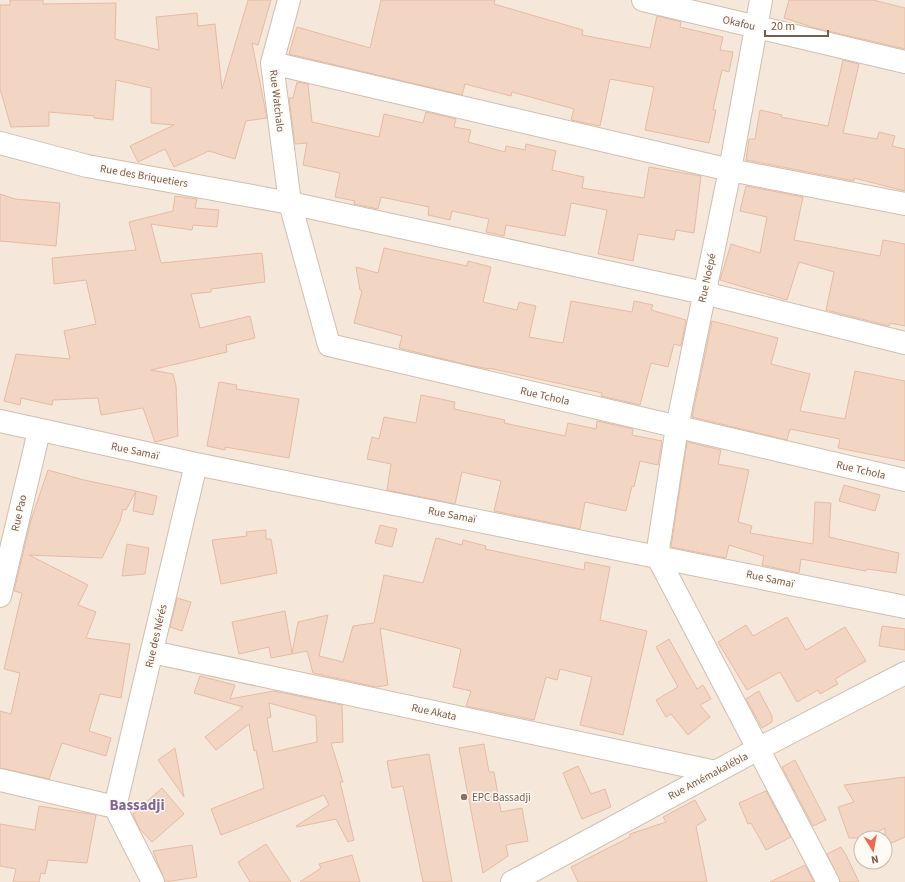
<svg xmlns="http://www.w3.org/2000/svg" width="905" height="882" viewBox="0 0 905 882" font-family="'Source Sans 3',sans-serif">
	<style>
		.residential { fill: #f5e8da; fill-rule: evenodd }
		.building { fill: #f3d5c3; stroke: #e6bba3; fill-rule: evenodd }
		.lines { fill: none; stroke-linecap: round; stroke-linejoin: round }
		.minor-casing { stroke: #d1beb0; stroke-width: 24 }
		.minor { stroke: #fff; stroke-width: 22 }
		.education-dot { fill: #8d6e63; stroke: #fffaf3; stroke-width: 1.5 }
		.labels { text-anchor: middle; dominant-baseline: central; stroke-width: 3; stroke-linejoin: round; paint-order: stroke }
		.street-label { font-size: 11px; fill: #7a5c4d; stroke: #fffaf3 }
		.education-label { font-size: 11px; fill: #785e54; stroke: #fffaf3; text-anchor: start }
		.district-label { font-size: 15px; font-weight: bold; fill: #846695; stroke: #fffaf3 }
	</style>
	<rect width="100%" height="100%" fill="#fdf6ec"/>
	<path class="residential" d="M0 0H905V882H0ZM861 838H885V862H861Z"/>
	<path class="building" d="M10 0H43V4L116 3 115 39 159 50 156 17 197 13 198 26 215 24 222 89 248 0H271L258 45 252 43 267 118 246 121 235 159 209 151 174 167 165 149 138 162 130 146 174 125 151 123V88L116 80 113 120 94 118V116L49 112V126L11 127 0 89V5H10Z
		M381 0H495L494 4 583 30 582 35 650 48 657 16 681 22 680 27 723 37 720 50 733 52 729 72 722 70 713 110H716L709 143 645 130 654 87 610 79 600 126 571 120 574 109 512 92 511 96 465 84 462 95 289 54 297 27 370 48Z
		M789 0H873L905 8V49L815 28 784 18Z
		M843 60 859 64 843 133 877 139 879 132 895 136 892 146 905 149V191L854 178V181L746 160 749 139H755L760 110 782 115 781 117 828 126Z
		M297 82 308 84 312 122 379 137 384 114 423 123 426 112 456 119 454 127 471 130 468 142 505 152 506 146 525 150 526 144 556 151 552 170 584 177 582 188 644 198 649 167 701 176 694 233 676 230 674 240 638 234 633 261 598 254 607 210 571 203 565 236 506 225 504 236 486 232 489 219 452 211 450 220 428 215 429 207 381 197 378 209 354 204 355 201 335 197 340 173 303 165 307 143 295 144 289 98H293Z
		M746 186 803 197 794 240 880 256 883 240 905 244V326L890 323 889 326 826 310 834 272 799 262 787 300 720 280 731 244 760 253 767 217 740 211Z
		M0 194 15 199 60 203 56 246 0 241Z
		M175 196 197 199 195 208 219 210 217 227 193 225 192 230 151 224 161 263 262 253 265 282 211 289V292L191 294 200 328 250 316 255 338 226 345 227 352 151 370 173 374 176 386 178 436 155 442 143 408 101 415 98 398 53 400 52 405 21 398 20 405 4 401 16 354 70 359 64 331 96 324 86 280 54 284 52 258 136 250 129 222 173 211Z
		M384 248 467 266 468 261 491 267 483 302 517 310 519 302 536 306 529 337 563 343 571 301 632 312 634 301 653 305 651 310 686 320 681 346 674 344 668 367 651 363 640 405 601 396 602 393 489 368V369L468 365 399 348 402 336 354 323 362 291 360 290 356 267 378 273Z
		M712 321 778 338 771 364 810 374 800 411 845 419 855 371 905 381V461L838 448 840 439 790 429 787 440 692 417Z
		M219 382 237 385 236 389 299 399 289 458 225 447V450L207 446Z
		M421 395 455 402 454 409 505 420 504 423 565 436 568 423 596 429 597 421 633 429 632 435 662 441 658 465 640 461 634 487 632 486 626 511 585 502 580 529 494 511 501 481 462 472 455 504 387 490 391 464 367 459 372 437 379 439 384 417 416 423Z
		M687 442 721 450 718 464 749 470 738 522 752 526 750 533 813 544 815 502 831 503 829 537 899 553 896 573 867 569 866 571 801 559 799 573 762 565 764 556 729 545 726 558 671 547Z
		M48 470 84 480 136 491 126 510 123 509 120 521 102 558 29 555 88 585 78 605 96 612 86 638 130 644 121 698 100 694 89 731 111 738 106 756 62 743 49 779 0 768V711L11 714 20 673 4 669 22 593 14 591 31 520Z
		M844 485 880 495 875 511 839 501Z
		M136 491 157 496 153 515 133 511Z
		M380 525 397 529 392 547 375 543Z
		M266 530V539H271L277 573 221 584 212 540 247 536 246 532Z
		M436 538 462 545 463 540 486 546 485 549 584 570 585 562 610 567 600 620 647 631 623 735 580 725 592 677 560 669 557 680 546 677 534 720 466 706 471 691 453 687 461 649 380 628 388 685 376 687 313 673 307 651 271 658 269 647 239 654 232 622 285 611 292 653 298 622 328 615 319 656 343 662 353 626 374 623 384 575 423 583Z
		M127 544 149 548 145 574 122 576Z
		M177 598 191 602 182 631 170 627Z
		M787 617 806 650 845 627 866 661 835 679 838 684 820 694 818 690 797 702 780 672 747 690 718 642 746 625 753 636Z
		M882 626 905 629V650L879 646Z
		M669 639 697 689 703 685 711 699 700 705 710 717 688 735 671 714 666 717 656 700 678 687 656 647Z
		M200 676 235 685 230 699 274 691 342 705 343 742 331 743 343 782H340L354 840 348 842 336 819 297 827 296 826 329 805 324 795 221 835 211 809 264 788 256 750 254 751 249 724 216 750 205 737 243 707 194 693ZM269 703 316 716 317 742 273 752 267 718 271 717Z
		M759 691 772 716V722L762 728 746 699Z
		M484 744 489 772H494L501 812 522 808 528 841 506 845 508 856 483 873 459 748Z
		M175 748 184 797 158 760Z
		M429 754 452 882H423L403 786 392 788 387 761Z
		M795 760 826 820 813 826 782 767Z
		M578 766 591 794 605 789 611 807 582 819 563 773Z
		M905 777V837L885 846V828L866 838H849L838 807 854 802 844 785Z
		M162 788 184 814 152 842 139 828 133 814Z
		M766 791 791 837 766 850 751 823 748 824 739 803Z
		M695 800 706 820 696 826 707 882H578L571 867 630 837V834L666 822 663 817Z
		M39 806 96 815 87 863 48 860 45 874 41 873 39 882H13L16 869 0 866V824L35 830Z
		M266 844 291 882H250L238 862Z
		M192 845 197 877 165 882 153 851Z
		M841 847 846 855 859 882H840L827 854Z
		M352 855 360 882H300L321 868 319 864Z
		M805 865 814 882H770Z"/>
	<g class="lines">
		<defs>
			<path id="minor" d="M289 0 272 63 290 203 329 345 905 480
				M643 0 905 62
				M761 0 730 170 677 427 657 556 828 882
				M272 63 730 170 905 204
				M0 143 87 166 290 203 704 293 905 343
				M0 421 196 464 905 607
				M0 596 39 431
				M152 652 716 772
				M0 780 115 807
				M115 807 196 464
				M115 807 153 882
				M512 882 758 749 905 673"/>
		</defs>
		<use href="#minor" class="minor-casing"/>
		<use href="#minor" class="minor"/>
	</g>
	<circle class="education-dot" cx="464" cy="797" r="4"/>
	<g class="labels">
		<g class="street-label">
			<text transform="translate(739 23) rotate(13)">Okafou</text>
			<text transform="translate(277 101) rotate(83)">Rue Watchalo</text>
			<text transform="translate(144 176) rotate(10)">Rue des Briquetiers</text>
			<text transform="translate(707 278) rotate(-78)">Rue Noépé</text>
			<text transform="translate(545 396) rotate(13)">Rue Tchola</text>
			<text transform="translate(135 451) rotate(12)">Rue Samaï</text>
			<text transform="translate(861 470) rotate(13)">Rue Tchola</text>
			<text transform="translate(19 513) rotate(-77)">Rue Pao</text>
			<text transform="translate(452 515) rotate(11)">Rue Samaï</text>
			<text transform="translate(770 579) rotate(12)">Rue Samaï</text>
			<text transform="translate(156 636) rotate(-77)">Rue des Nérés</text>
			<text transform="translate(434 712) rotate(12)">Rue Akata</text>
			<text transform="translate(708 776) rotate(-28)">Rue Amémakalébla</text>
		</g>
		<g class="education-label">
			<text x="472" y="797">EPC Bassadji</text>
		</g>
		<g class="district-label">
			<text x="137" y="805">Bassadji</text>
		</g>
	</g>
	<g transform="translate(873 850) rotate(169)"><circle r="19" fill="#fffaf3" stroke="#cabbb1"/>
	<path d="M0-3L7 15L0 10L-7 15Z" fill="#e76f51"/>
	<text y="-6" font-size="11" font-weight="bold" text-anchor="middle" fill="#7a5c4d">N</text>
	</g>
	<path d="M765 30v6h63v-6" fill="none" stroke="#7a5c4d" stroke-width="2"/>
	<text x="771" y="30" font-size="12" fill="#7a5c4d" stroke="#fffaf3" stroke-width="3" paint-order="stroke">20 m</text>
</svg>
